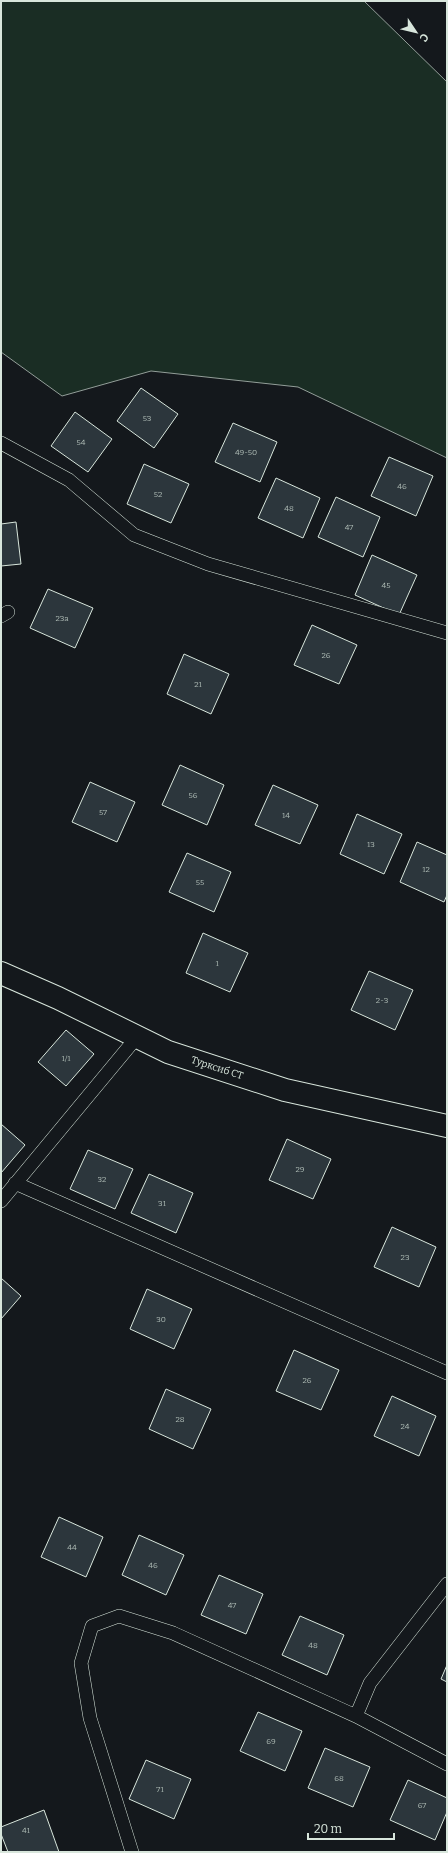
<svg xmlns="http://www.w3.org/2000/svg" width="448" height="1853" viewBox="0 0 448 1853" font-family="Bitter,serif">
	<style>
		.green { fill: #1a2d24; stroke: #939e99 }
		.building { fill: #2c363c; stroke: #d8e6dc }
		.lines { fill: none; stroke-linecap: round; stroke-linejoin: round }
		.service-casing { stroke: #d8e6dc; stroke-width: 14 }
		.minor-casing { stroke: #d8e6dc; stroke-width: 24 }
		.service { stroke: #14181c; stroke-width: 13 }
		.minor { stroke: #14181c; stroke-width: 22 }
		.labels { text-anchor: middle; dominant-baseline: central; stroke-width: 3; stroke-linejoin: round; paint-order: stroke }
		.number-label { font-size: 8px; fill: #adbab4 }
		.street-label { font-size: 10px; fill: #d8e6dc; stroke: #14181c }
	</style>
	<rect width="100%" height="100%" fill="#14181c"/>
	<path class="green" d="M1 1H364L447 82V458L298 387 151 371 62 396 1 352Z"/>
	<path class="building" d="M141 388 178 414 154 448 117 421Z
		M75 412 112 439 88 472 51 446Z
		M233 423 277 442 260 482 215 462Z
		M389 457 433 476 416 516 371 496Z
		M144 464 189 484 171 523 127 504Z
		M276 478 320 498 303 538 258 518Z
		M336 497 380 517 363 557 318 537Z
		M16 522 21 564 1 566V524Z
		M372 555 417 575 399 615 355 595Z
		M48 589 93 608 75 648 30 628Z
		M312 625 357 645 339 684 294 665Z
		M184 654 229 674 211 714 167 694Z
		M180 765 224 785 207 825 162 805Z
		M90 782 135 802 117 842 72 822Z
		M273 785 318 805 300 844 255 825Z
		M357 814 402 834 384 874 340 854Z
		M417 842 447 855V895L444 902 400 882Z
		M187 853 231 872 214 912 169 892Z
		M203 933 248 953 230 992 186 973Z
		M369 971 413 990 395 1030 351 1010Z
		M66 1030 94 1054 66 1086 38 1062Z
		M1 1124 25 1145 1 1173Z
		M287 1139 331 1159 313 1199 269 1180Z
		M88 1150 133 1169 115 1209 70 1189Z
		M149 1174 193 1193 176 1233 131 1213Z
		M392 1227 436 1247 419 1287 374 1267Z
		M1 1278 21 1296 1 1319Z
		M147 1289 192 1309 174 1349 130 1329Z
		M294 1350 339 1370 321 1410 276 1391Z
		M166 1389 211 1409 193 1449 149 1429Z
		M392 1396 436 1416 419 1456 374 1436Z
		M59 1517 103 1537 86 1577 41 1557Z
		M139 1535 184 1555 166 1595 122 1575Z
		M219 1575 263 1594 246 1634 201 1615Z
		M300 1616 344 1635 327 1675 282 1655Z
		M447 1665V1682L441 1679Z
		M258 1712 302 1731 285 1771 240 1751Z
		M325 1748 370 1767 353 1807 308 1788Z
		M146 1760 191 1779 174 1819 129 1799Z
		M408 1780 447 1798V1812L435 1840 390 1820Z
		M44 1810 59 1852H8L1 1834V1827Z"/>
	<g class="lines">
		<defs>
			<path id="service" d="M1 443 69 480 134 535 208 564 447 633
				M1 616 8 612
				M15 1183 447 1373
				M1 1201 137 1037
				M356 1716 370 1683 447 1584
				M132 1852 90 1718 81 1663 92 1626 119 1616 173 1633 356 1716 447 1764"/>
			<path id="minor" d="M1 973 58 998 168 1052 285 1090 447 1126"/>
		</defs>
		<use href="#service" class="service-casing"/>
		<use href="#minor" class="minor-casing"/>
		<use href="#service" class="service"/>
		<use href="#minor" class="minor"/>
	</g>
	<g class="labels">
		<g class="number-label">
			<text x="147" y="418">53</text>
			<text x="81" y="442">54</text>
			<text x="246" y="452">49-50</text>
			<text x="402" y="486">46</text>
			<text x="158" y="494">52</text>
			<text x="289" y="508">48</text>
			<text x="349" y="527">47</text>
			<text x="386" y="585">45</text>
			<text x="62" y="618">23а</text>
			<text x="326" y="655">26</text>
			<text x="198" y="684">21</text>
			<text x="193" y="795">56</text>
			<text x="103" y="812">57</text>
			<text x="286" y="815">14</text>
			<text x="371" y="844">13</text>
			<text x="426" y="869">12</text>
			<text x="200" y="882">55</text>
			<text x="217" y="963">1</text>
			<text x="382" y="1000">2-3</text>
			<text x="66" y="1058">1/1</text>
			<text x="300" y="1169">29</text>
			<text x="102" y="1179">32</text>
			<text x="162" y="1203">31</text>
			<text x="405" y="1257">23</text>
			<text x="161" y="1319">30</text>
			<text x="307" y="1380">26</text>
			<text x="180" y="1419">28</text>
			<text x="405" y="1426">24</text>
			<text x="72" y="1547">44</text>
			<text x="153" y="1565">46</text>
			<text x="232" y="1605">47</text>
			<text x="313" y="1645">48</text>
			<text x="271" y="1741">69</text>
			<text x="339" y="1778">68</text>
			<text x="160" y="1789">71</text>
			<text x="422" y="1805">67</text>
			<text x="26" y="1830">41</text>
		</g>
		<g class="street-label">
			<text transform="translate(217 1068) rotate(18)">Турксиб СТ</text>
		</g>
	</g>
	<rect width="448" height="1853" fill="none" stroke="#d8e6dc" stroke-width="4"/>
	<g transform="translate(416 32) rotate(125)" stroke="#14181c" stroke-width="3" paint-order="stroke">
	<path d="M0-3L7 15L0 10L-7 15Z" fill="#d8e6dc"/>
	<text y="-6" font-size="11" font-weight="bold" text-anchor="middle" fill="#d8e6dc">С</text>
	</g>
	<path d="M308 1833v6h86v-6" fill="none" stroke="#d8e6dc" stroke-width="2"/>
	<text x="314" y="1833" font-size="12" fill="#d8e6dc" stroke="#14181c" stroke-width="3" paint-order="stroke">20 m</text>
</svg>
